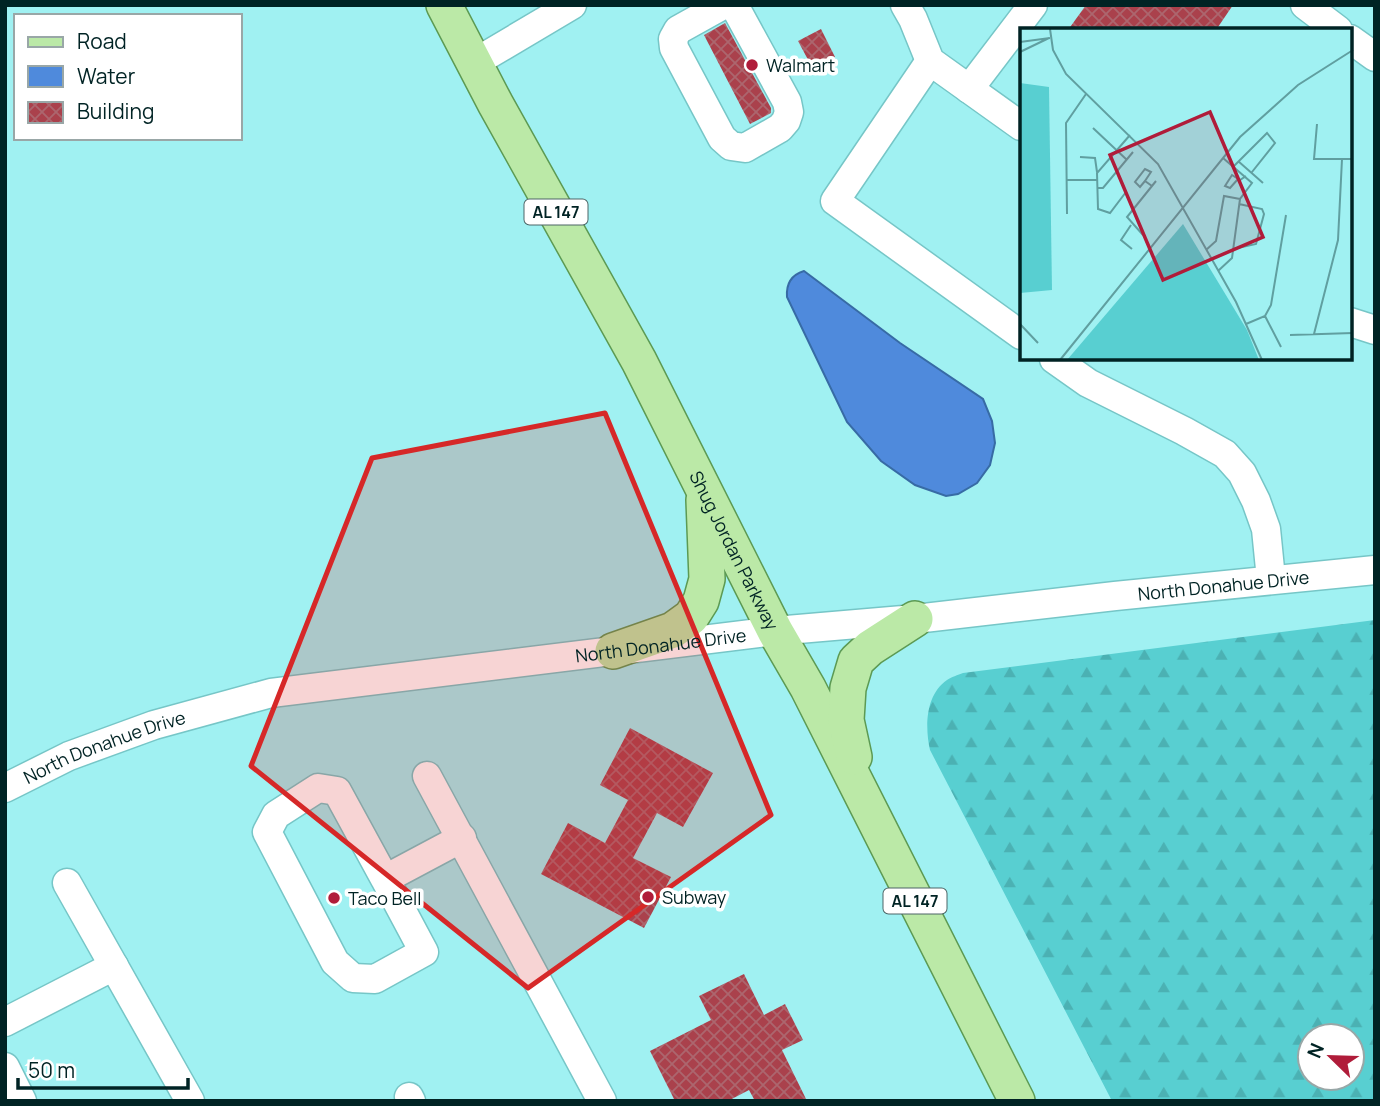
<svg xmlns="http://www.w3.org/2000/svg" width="1380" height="1106" viewBox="0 0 1380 1106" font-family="Manrope,sans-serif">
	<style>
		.forest { fill: url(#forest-firs); fill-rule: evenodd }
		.water { fill: #4f8adc; stroke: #376ba5; stroke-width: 2 }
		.building { fill: url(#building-cross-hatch) }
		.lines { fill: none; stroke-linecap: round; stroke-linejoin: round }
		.minor-casing { stroke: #76c6c7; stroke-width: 31 }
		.major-casing { stroke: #5c9a53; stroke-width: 38 }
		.minor { stroke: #fff; stroke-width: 28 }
		.major { stroke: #bbe9a7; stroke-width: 35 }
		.marked { fill: #d62828; fill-opacity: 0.2; stroke: #d62828; stroke-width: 5; stroke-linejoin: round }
		.poi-dot { fill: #b01c3a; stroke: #fff; stroke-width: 2.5 }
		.labels { text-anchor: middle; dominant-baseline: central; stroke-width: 7; stroke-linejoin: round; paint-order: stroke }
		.shield { fill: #fff; stroke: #4c6566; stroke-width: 2 }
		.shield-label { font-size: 16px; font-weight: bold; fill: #002324 }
		.poi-label { font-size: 18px; fill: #002324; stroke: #fff; text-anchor: start }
		.street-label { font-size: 18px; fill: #002324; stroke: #fff }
		.inset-road { fill: none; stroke: #609fa0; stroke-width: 2 }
		.view { fill: #b01c3a; fill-opacity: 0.15; stroke: #b01c3a; stroke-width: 3.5 }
		.inset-edge { fill: none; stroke: #002324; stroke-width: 3.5 }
	</style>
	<defs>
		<pattern id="forest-firs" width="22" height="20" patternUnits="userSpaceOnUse" patternTransform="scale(1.75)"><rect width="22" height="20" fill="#58cfd1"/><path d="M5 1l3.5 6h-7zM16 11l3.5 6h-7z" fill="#4bb1b3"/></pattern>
		<pattern id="building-cross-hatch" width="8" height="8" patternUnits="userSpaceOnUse" patternTransform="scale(1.75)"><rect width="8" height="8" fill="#aa414c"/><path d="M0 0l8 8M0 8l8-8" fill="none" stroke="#ac666e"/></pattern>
	</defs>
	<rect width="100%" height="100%" fill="#a0f1f2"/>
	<path class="forest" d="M1375 620V1101H1112L930 750C925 728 925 695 947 680 951 677 958 675 963 673ZM1310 1036H1352V1078H1310Z"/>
	<path class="water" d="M804 271 900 343 983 399 992 421 995 443 990 465 977 483 958 494 946 496 915 485 881 461 847 422 787 297C786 284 791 275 804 271Z"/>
	<path class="building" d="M1086 5H1233L1216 30H1068Z
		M725 23 771 108V113L750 124 704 35Z
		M821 29 835 57 813 69 798 41Z
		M630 728 713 773 683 827 657 813 633 858 671 877 644 928 541 874 568 823 605 843 628 800 600 785Z
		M744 974 764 1015 785 1004 803 1040 782 1050 807 1101H755L749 1090 728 1101H675L650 1051 711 1020 699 996Z"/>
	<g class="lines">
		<defs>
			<g id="minor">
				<path d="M723 5 678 30 673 39 674 48 722 138 731 146 745 148 780 128 786 121 789 112 787 102 734 5"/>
				<path d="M905 5 913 19 930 61 1021 126"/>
				<path d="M1305 5 1338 30"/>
				<path d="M1350 39 1375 57"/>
				<path d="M930 61 835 201 1021 335"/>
				<path d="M474 63 572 5"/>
				<path d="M969 89 1033 5"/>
				<path d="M1350 322 1375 330"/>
				<path d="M1054 359 1088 383 1184 431 1225 454 1242 473 1256 501 1266 529 1271 579"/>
				<path d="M427 776 602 1101"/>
				<path id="s1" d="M5 788 69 756 154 725 271 693 775 631 915 619 1115 596 1375 570"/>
				<path d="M385 879 424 952 375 979 353 978 335 962 267 832 276 815 318 788 337 791 385 879 462 838"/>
				<path d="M67 883 190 1101"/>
				<path d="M5 1022 114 966"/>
				<path d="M5 1067 22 1101"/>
				<path d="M409 1097 411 1101"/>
			</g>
			<g id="major">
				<path id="s2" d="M444 5 495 103 639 361 775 631 808 688 1017 1101"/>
				<path d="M613 651 673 630 691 617 701 601 707 579 704 500"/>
				<path d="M854 757 846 720 848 688 856 661 870 648 915 619"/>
			</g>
		</defs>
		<use href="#minor" class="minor-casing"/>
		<use href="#major" class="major-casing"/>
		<use href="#minor" class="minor"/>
		<use href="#major" class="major"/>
	</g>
	<path class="marked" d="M605 413 771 815 528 988 251 766 372 458Z"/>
	<g class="poi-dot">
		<circle cx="752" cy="65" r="7"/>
		<circle cx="648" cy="897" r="7"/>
		<circle cx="334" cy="898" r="7"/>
	</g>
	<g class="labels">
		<g class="shield">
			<rect x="524.5" y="199.5" width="63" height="25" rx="5"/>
			<rect x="883.5" y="888.5" width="63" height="25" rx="5"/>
		</g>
		<g class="shield-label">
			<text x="556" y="212">AL 147</text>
			<text x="915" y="901">AL 147</text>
		</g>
		<g class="poi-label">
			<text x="766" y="65">Walmart</text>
			<text x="662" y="897">Subway</text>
			<text x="348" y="898">Taco Bell</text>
		</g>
		<g class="street-label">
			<text stroke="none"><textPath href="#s2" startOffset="618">Shug Jordan Parkway</textPath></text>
			<text stroke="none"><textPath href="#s1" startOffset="1242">North Donahue Drive</textPath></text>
			<text stroke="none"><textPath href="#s1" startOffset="676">North Donahue Drive</textPath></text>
			<text stroke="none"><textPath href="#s1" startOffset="108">North Donahue Drive</textPath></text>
		</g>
	</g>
	<g transform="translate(1020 28)">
		<rect width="332" height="332" fill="#a0f1f2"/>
		<path d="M0 55 29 59 32 262 0 265Z" fill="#58cfd1"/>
		<path d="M163 196 227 302 239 332H47Z" fill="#58cfd1"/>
		<path class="inset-road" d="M30 1 33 22 46 46 138 136 216 274 242 332M0 14 30 10M0 24 29 10M297 96 294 131H333M73 100 107 132M60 129 75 130 77 144M218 133 243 155M214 138 247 105 255 115 232 144M218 151 210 160 205 158 212 147 220 152 226 148M46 152H77M125 153 120 159 115 154 125 141 131 144 125 153 132 158M77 160H83L113 124M106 164 90 185 78 181 77 145 110 107M47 186 46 95 66 66M111 197 101 212 112 221M123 207 107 189 136 153M213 221 236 216 244 186 242 181 219 176M186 222 196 213 204 168 220 171M198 243 212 230 220 171 232 155 203 130M245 288 261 319M0 296 18 315M226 296 245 288 251 277 266 187M294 306 318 212 322 131M270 307 333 305M40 332 220 109 278 57 333 22"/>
		<path class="view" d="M190 84 243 209 143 252 90 127Z"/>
		<rect width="332" height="332" class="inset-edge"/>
	</g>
	<rect width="1380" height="1106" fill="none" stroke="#002324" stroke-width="14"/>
	<rect x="14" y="14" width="228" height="126" fill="#ffffff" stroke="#99a7a7" stroke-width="2"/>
	<rect x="28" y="37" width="35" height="10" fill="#bbe9a7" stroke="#99a7a7" stroke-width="2"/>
	<text x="77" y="49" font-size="21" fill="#002324">Road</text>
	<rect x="28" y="66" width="35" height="21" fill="#4f8adc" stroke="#99a7a7" stroke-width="2"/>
	<text x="77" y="84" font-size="21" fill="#002324">Water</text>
	<rect x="28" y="102" width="35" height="21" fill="url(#building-cross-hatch)" stroke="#99a7a7" stroke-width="2"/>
	<text x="77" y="119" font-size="21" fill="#002324">Building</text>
	<g transform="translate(1331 1057) rotate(293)"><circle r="33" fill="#ffffff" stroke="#99a7a7" stroke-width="2"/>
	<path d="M0-5L12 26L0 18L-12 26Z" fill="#b01c3a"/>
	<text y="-10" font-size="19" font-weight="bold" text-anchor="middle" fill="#002324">N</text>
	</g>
	<path d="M18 1078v10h170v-10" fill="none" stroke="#002324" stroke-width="3.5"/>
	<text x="28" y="1078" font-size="21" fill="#002324" stroke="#ffffff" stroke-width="5" paint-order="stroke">50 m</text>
</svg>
